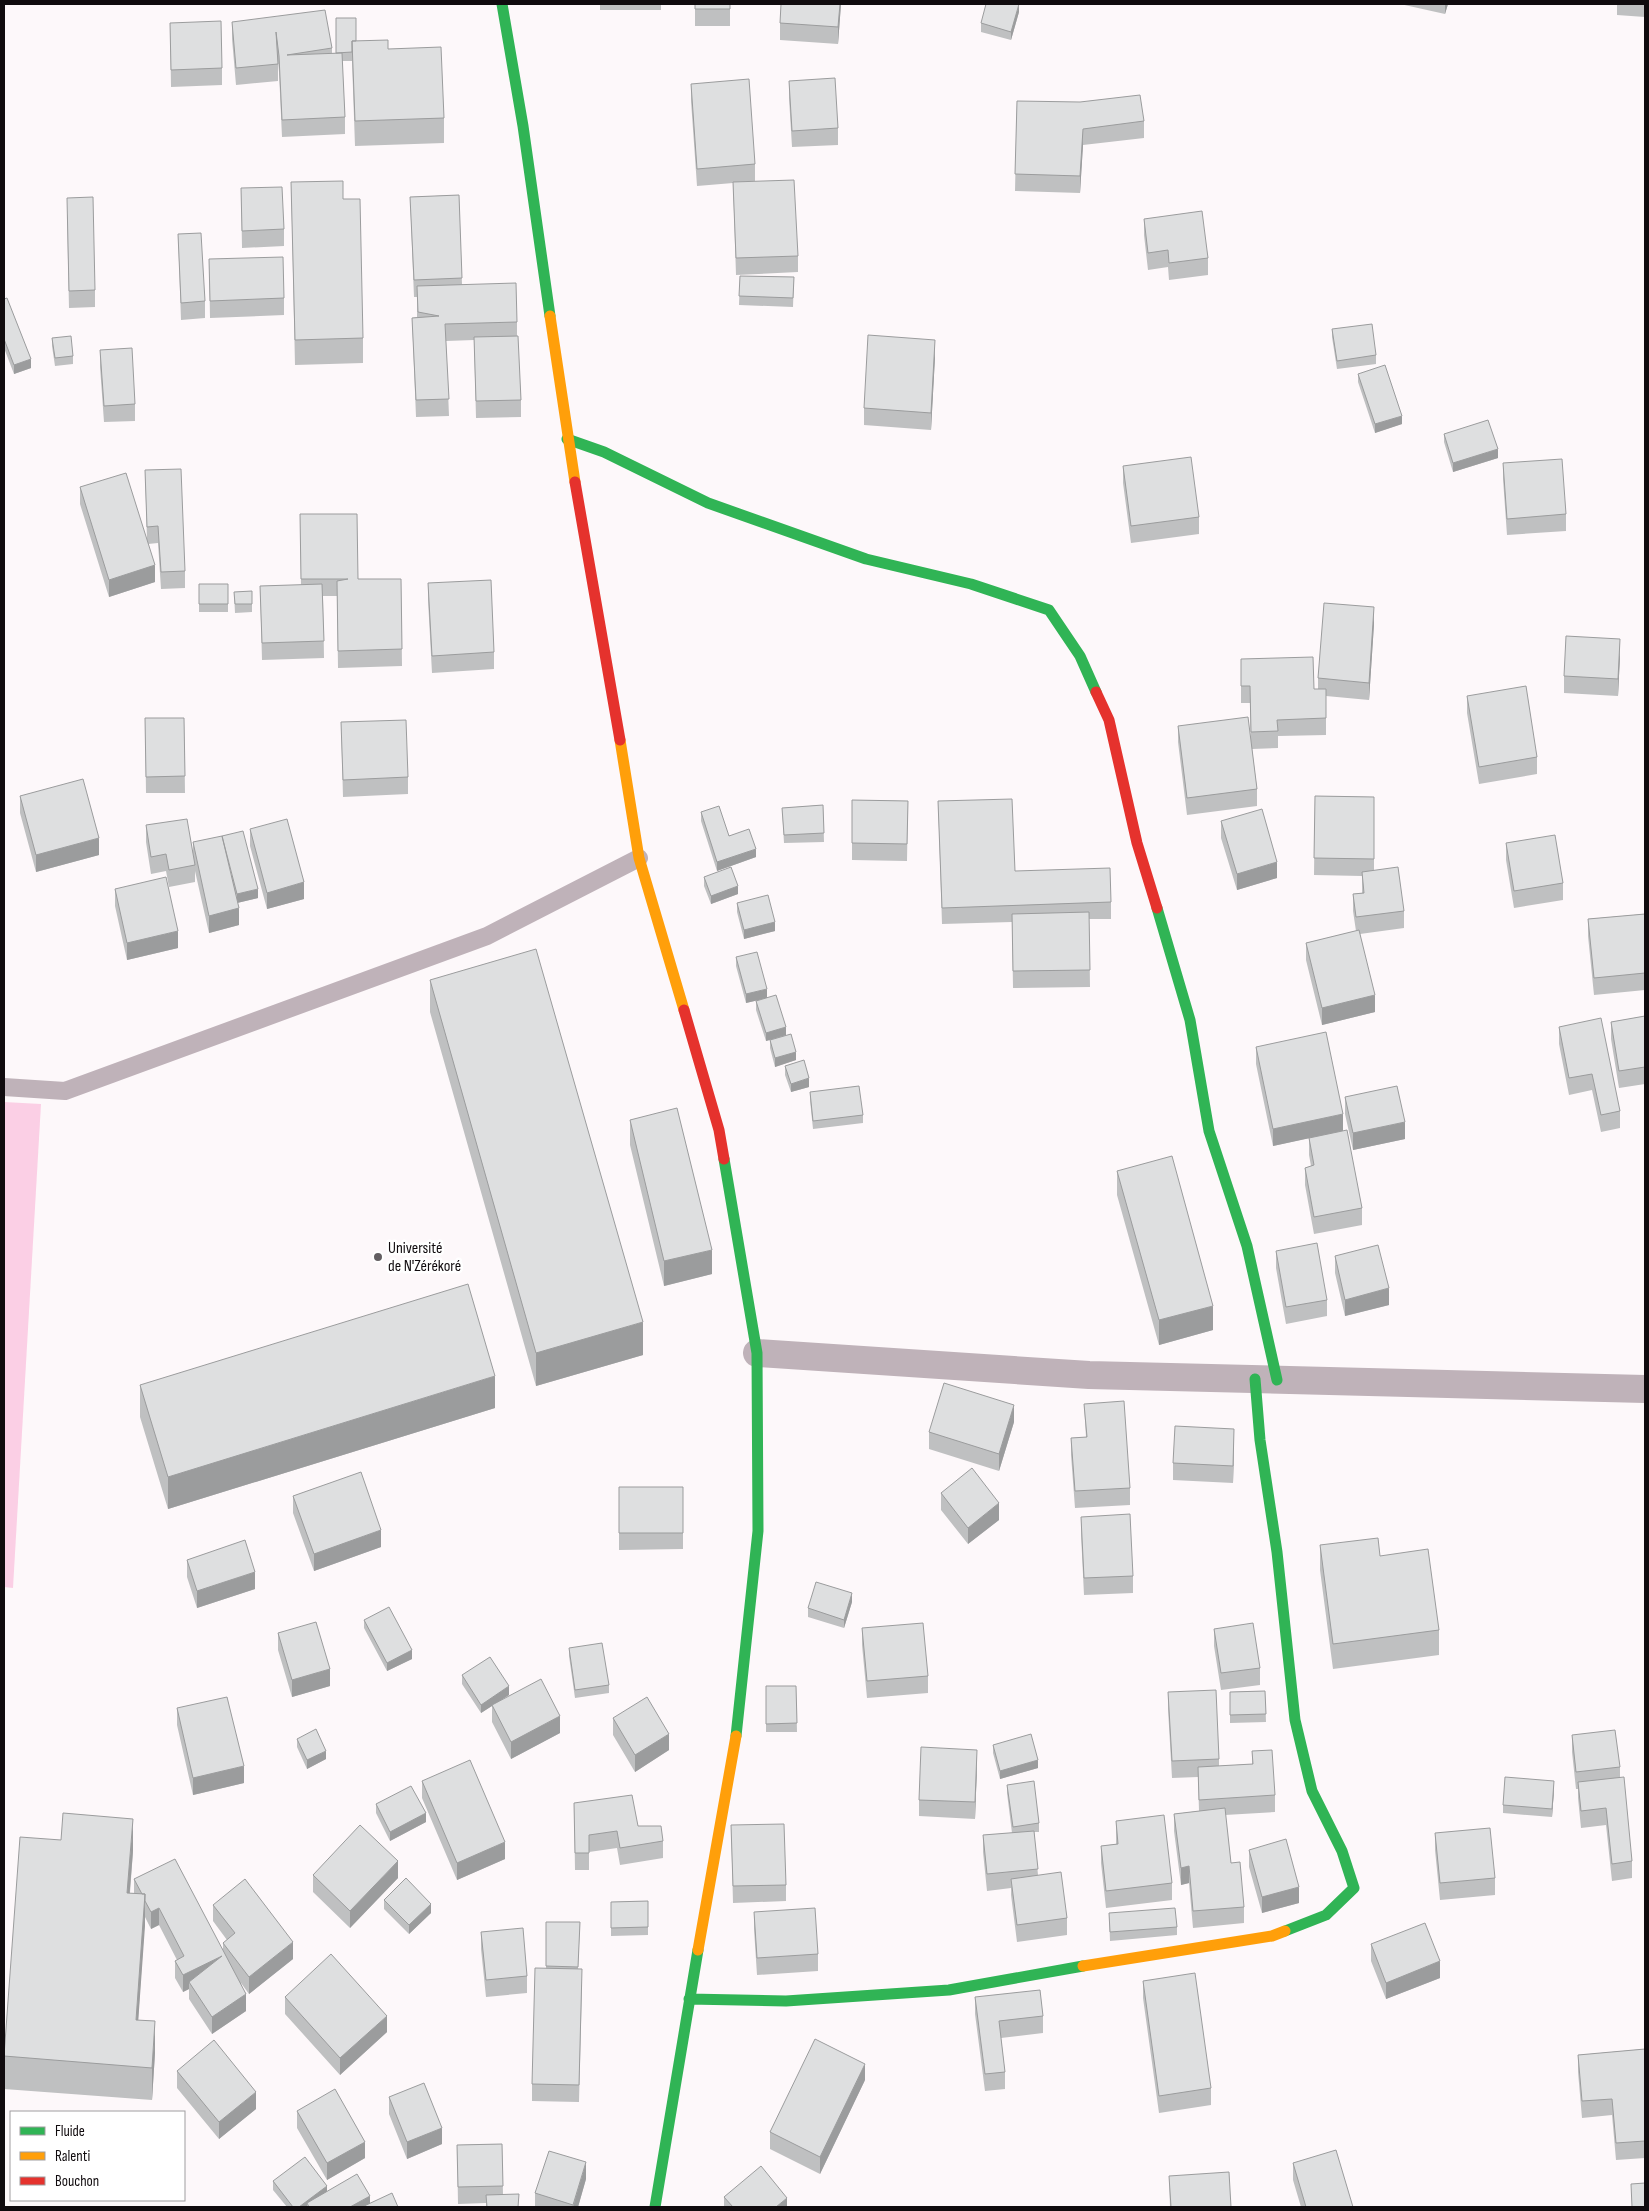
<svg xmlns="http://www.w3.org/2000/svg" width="1649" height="2211" viewBox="0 0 1649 2211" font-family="'Sofia Sans Condensed',sans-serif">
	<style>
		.green { fill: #fbcfe5 }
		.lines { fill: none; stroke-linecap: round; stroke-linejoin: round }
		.lane { stroke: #bfb2b9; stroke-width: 18 }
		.street { stroke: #bfb2b9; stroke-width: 28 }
		.fast { stroke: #30b455; stroke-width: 11 }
		.slow { stroke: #ff9f0a; stroke-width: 11 }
		.jam { stroke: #e5322d; stroke-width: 11 }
		.wall { fill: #bfc0c1 }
		.shaded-wall { fill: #9b9c9d }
		.building { fill: #dedfe0; stroke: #9b9c9d }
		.poi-dot { fill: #635e61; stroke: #fff; stroke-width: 2 }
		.labels { text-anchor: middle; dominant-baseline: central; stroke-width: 5; stroke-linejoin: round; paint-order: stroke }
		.poi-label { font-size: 16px; fill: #100b0e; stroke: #fff; text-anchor: start }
	</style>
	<rect width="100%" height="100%" fill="#fdf8fa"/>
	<path class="green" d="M4 1102 41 1104 13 1588 4 1587Z"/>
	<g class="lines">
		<path class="lane" d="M4 1087 65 1091 487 936 639 858"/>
		<path class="street" d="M757 1353 1089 1375 1645 1389"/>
		<path class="fast" d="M502 4 523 126 550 316
			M567 439 604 452 708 503 866 559 971 584 1049 610 1080 656 1096 692
			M1157 908 1190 1020 1209 1131 1247 1246 1277 1380
			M724 1159 757 1353 758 1531 736 1736
			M1255 1379 1260 1440 1277 1552 1295 1720 1312 1791 1342 1851 1354 1888 1326 1915 1285 1931
			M689 1999 786 2001 949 1990 1083 1966
			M655 2207 698 1950"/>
		<path class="slow" d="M550 316 575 482
			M620 740 639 858 684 1010
			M698 1950 736 1736
			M1083 1966 1272 1936 1285 1931"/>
		<path class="jam" d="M575 482 620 740
			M1096 692 1109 720 1137 843 1157 908
			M684 1010 719 1130 724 1159"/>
	</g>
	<path class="wall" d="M600 4H661V10H600Z
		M695 4H730V26H695Z
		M841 4 838 44 780 40V23Z
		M1400 4H1448L1445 14Z
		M1617 4H1645V17L1617 15Z
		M1019 12 1011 40 981 32V23Z
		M232 22 332 48V53H336L356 41 388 49 444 118V143L355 146 352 61H342L345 117V134L282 137 279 72 278 61V81L236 85 232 39Z
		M170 23 222 68V85L171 87Z
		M789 81 838 128V145L792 147 789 98Z
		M691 84 755 164V181L742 182 798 256V272L736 275 733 183 697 186 691 101Z
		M1017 101 1144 121V138L1083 145 1080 193 1015 191Z
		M291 182 343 199 363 338V363L295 365Z
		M241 188 284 229V246L242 248Z
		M459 195 462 284 517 322V336L521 400V417L476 418 474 340 446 341 449 416 416 417 412 318 417 317V297H414L410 197Z
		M67 214 95 290V307L69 308Z
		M1144 219 1208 258V275L1169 280 1168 267 1148 270 1144 235Z
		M178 234 205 301V318L181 320Z
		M209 259 284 298V315L210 318Z
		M740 276 794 277 793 307 739 305Z
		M4 299 31 368 14 374 4 348Z
		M1332 329 1376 355V364L1337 369 1332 337Z
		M52 338 73 356V364L55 366 52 346Z
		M100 350 135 404V421L104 422 100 367Z
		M935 357 931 430 864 425V408Z
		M1358 374 1402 424 1375 433 1358 382Z
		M1444 434 1498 458 1453 472 1444 442Z
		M1503 463 1566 514V531L1507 535 1503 479Z
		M1123 466 1199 517V534L1131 543 1123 483Z
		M145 470 185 571V588L161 589 158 543 148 544 155 582 109 597 80 504V487L147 540Z
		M300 514 358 579H401L402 666 338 668 337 596H323L324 658 262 660 260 586 301 585Z
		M428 583 494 652V669L432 673 428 600Z
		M199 584H228V612H199Z
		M252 591V612L235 613 234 592Z
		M1374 624 1369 700 1326 696V735L1278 736V748L1252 749 1257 789V806L1187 815 1178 742V726L1251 744 1250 703H1241V659L1314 689H1318V678Z
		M1620 656 1618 696 1564 693V676Z
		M1467 696 1537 757V774L1479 784 1467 713Z
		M145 718H184L185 793H146Z
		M341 722 408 777V794L343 797Z
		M20 796 99 855 36 872 20 813Z
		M1315 796 1374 797V870L1404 911V928L1360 934 1375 1012 1322 1025 1306 960V943L1356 931 1353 911V894L1362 893V876L1314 875Z
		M852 800 908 801 907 861 852 860Z
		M938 801 1015 871 1111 902V919H1089L1090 987 1013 988 1012 922 942 924Z
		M823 805 824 842 784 843 782 808Z
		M701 812 756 857 717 871 701 821Z
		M1221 821 1277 878 1237 890 1221 838Z
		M146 825 193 851V842L258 898 237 903 239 925 209 933 195 871V882L169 887 166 871 151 874 146 842Z
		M250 829 304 899 267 909 250 846Z
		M1506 843 1563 883V900L1514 908 1506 860Z
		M704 877 738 894 711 904 704 886Z
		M115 889 178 948 127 960 115 906Z
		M737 903 775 931 744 939 737 912Z
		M1645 914V990L1594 995 1588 936V919Z
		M736 957 767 998 746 1003 736 966Z
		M430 980 643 1355 536 1386 430 1012Z
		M756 1001 786 1035 796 1060 775 1067 770 1048V1040L766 1041 756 1010Z
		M1645 1016V1084L1619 1088 1611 1039V1022Z
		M1559 1027 1620 1111V1128L1601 1132 1592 1090 1569 1095 1559 1044Z
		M1256 1047 1343 1131 1362 1208V1225L1314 1234 1305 1185V1168L1311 1166 1309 1155V1138L1273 1146 1256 1064Z
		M785 1066 809 1087 791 1092 785 1075Z
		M810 1092 863 1115V1123L813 1129 810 1100Z
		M1345 1097 1405 1139 1353 1150 1345 1114Z
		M630 1120 712 1274 664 1286 630 1145Z
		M1117 1171 1213 1330 1159 1345 1117 1195Z
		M1276 1251 1327 1300V1316L1286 1324 1276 1268Z
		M1335 1256 1389 1305 1345 1316 1335 1273Z
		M140 1385 495 1408 168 1509 140 1417Z
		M1084 1404 1130 1488V1505L1075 1508 1071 1455V1438L1086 1437Z
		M1014 1422 999 1471 929 1449V1432Z
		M1234 1446 1233 1483 1173 1480V1463Z
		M619 1487H683V1549L619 1550Z
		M941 1493 999 1520 968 1544 941 1510Z
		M293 1496 381 1547 314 1571 293 1513Z
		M1081 1517 1133 1576V1593L1084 1595 1081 1534Z
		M1320 1545 1380 1556 1439 1630V1655L1333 1669 1320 1570Z
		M187 1560 255 1589 197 1608 187 1577Z
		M852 1602 844 1628 808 1617V1608Z
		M364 1620 412 1659 387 1671 364 1628Z
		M862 1628 928 1676V1693L867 1698 862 1645Z
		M1214 1629 1260 1668V1685L1221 1690 1214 1646Z
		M278 1633 330 1686 292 1697 278 1650Z
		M569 1648 609 1685V1693L575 1698 569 1656Z
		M462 1675 509 1695 498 1702 560 1733 511 1759 492 1722V1706L481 1713 462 1684Z
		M766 1686H796L797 1732H766Z
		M1265 1691 1266 1722 1230 1723V1692Z
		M1168 1692 1219 1759V1766L1252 1764V1751L1275 1795V1812L1225 1815 1231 1863 1244 1907V1923L1193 1928 1189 1883 1181 1885 1174 1831V1814L1199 1811 1198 1777 1172 1778 1168 1709Z
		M177 1708 244 1783 193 1795 177 1725Z
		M613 1718 669 1750 635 1772 613 1735Z
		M1572 1735 1620 1767V1777L1632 1861V1878L1612 1881 1606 1825 1581 1828 1578 1798V1789H1576L1572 1752Z
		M297 1739 326 1759 307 1769 297 1747Z
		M993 1745 1038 1768 1000 1779 993 1753Z
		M977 1767 975 1819 919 1816V1800Z
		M422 1781 505 1859 457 1880 422 1798Z
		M1007 1785 1039 1823V1832H1034L1038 1875 1067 1918V1935L1017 1942 1011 1895V1888L987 1891 983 1852V1835L1012 1833 1007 1793Z
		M1554 1790 1552 1817 1503 1813V1805Z
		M574 1803 663 1841V1858L620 1865 617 1848 589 1852V1870H575Z
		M376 1804 426 1822 390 1841 376 1813Z
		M1116 1821 1172 1883V1900L1106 1908 1101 1863V1846L1116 1844Z
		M731 1825 786 1885V1901L733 1903Z
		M1435 1833 1495 1878V1895L1440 1900 1435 1850Z
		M1249 1850 1299 1903 1262 1913 1249 1867Z
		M133 1851 130 1893H134V1879L223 1949V1943L227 1940 213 1921V1905L293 1959 249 1994 241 1983 246 2011 212 2034 189 1999V1989L183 1992 175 1978V1961L177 1960 159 1925 151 1929 145 1917 138 2020 155 2053 152 2100 4 2089V2056Z
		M313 1875 398 1878 350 1928 313 1892Z
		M384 1900 431 1913 409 1934 384 1909Z
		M648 1901V1935L611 1936V1902Z
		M754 1912 818 1954V1971L757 1975 754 1929Z
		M1109 1913 1177 1927V1935L1110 1941Z
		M546 1922H580L578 1969 582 1986 579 2102 532 2101V2084L546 1968Z
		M481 1932 527 1976V1993L486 1997 481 1949Z
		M1371 1944 1440 1978 1386 1999 1371 1961Z
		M1143 1981 1211 2088V2105L1159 2113 1143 1998Z
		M285 1997 387 2032 340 2075 285 2014Z
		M975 1997 1043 2016V2033L1001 2038 1005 2072V2089L985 2091 975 2014Z
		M1645 2049V2158L1616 2160 1612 2115 1582 2118 1578 2072V2055Z
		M177 2071 256 2109 219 2139 177 2088Z
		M865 2080 820 2174 770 2149V2132Z
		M389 2097 442 2144 407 2159 389 2114Z
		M297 2111 365 2158 327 2180 297 2128Z
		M502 2144 503 2195 518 2207H486V2203L458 2204 457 2145Z
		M1293 2163 1353 2207H1301L1293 2180Z
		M1169 2176 1231 2207H1170Z
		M586 2179 578 2207H535V2193Z
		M273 2181 327 2191 370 2203 398 2207H287L273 2190Z
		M724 2197 787 2207H724Z"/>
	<path class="shaded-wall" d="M840 4H841L838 44V27Z
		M1019 4V12L1011 40V32Z
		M1445 4H1448L1445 14Z
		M1083 129V145L1080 193V176Z
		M935 340V357L931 430V413Z
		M31 359V368L14 374V365Z
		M1402 416V424L1375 433V424Z
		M1498 449V458L1453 472V463Z
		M155 565V582L109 597V580Z
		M1374 607V624L1369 700V683Z
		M1620 639V656L1618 696V679Z
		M99 838V855L36 872V855Z
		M756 849V857L717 871V862Z
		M1277 862V878L1237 890V874Z
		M304 882V899L267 909V893Z
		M738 886V894L711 904V896Z
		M258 889V898L237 903V894Z
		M239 908V925L209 933V916Z
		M775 922V931L744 939V930Z
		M178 931V948L127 960V943Z
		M767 989V998L746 1003V994Z
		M1375 995V1012L1322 1025V1008Z
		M786 1027V1035L766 1041V1033Z
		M796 1052V1060L775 1067V1058Z
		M809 1078V1087L791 1092V1084Z
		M1343 1114V1131L1273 1146V1129Z
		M1405 1122V1139L1353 1150V1133Z
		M712 1250V1274L664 1286V1261Z
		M1389 1288V1305L1345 1316V1300Z
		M1213 1306V1330L1159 1345V1320Z
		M643 1322V1355L536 1386V1353Z
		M495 1376V1408L168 1509V1477Z
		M1014 1405V1422L999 1471V1454Z
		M1234 1429V1446L1233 1483V1466Z
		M999 1503V1520L968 1544V1528Z
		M381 1530V1547L314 1571V1554Z
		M255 1572V1589L197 1608V1591Z
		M852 1593V1602L844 1628V1620Z
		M412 1650V1659L387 1671V1663Z
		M330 1669V1686L292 1697V1680Z
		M509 1686V1695L481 1713V1705Z
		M560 1716V1733L511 1759V1742Z
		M669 1734V1750L635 1772V1755Z
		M977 1750V1767L975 1819V1802Z
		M326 1751V1759L307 1769V1760Z
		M1038 1760V1768L1000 1779V1771Z
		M244 1766V1783L193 1795V1778Z
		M1554 1781V1790L1552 1817V1809Z
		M426 1813V1822L390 1841V1832Z
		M133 1819V1851L127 1925V1893Z
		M505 1842V1859L457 1880V1863Z
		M398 1861V1878L350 1928V1911Z
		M1189 1866V1883L1181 1885V1868Z
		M1299 1887V1903L1262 1913V1897Z
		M145 1894V1926L136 2052V2020Z
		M431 1904V1913L409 1934V1925Z
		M159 1908V1925L151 1929V1912Z
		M293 1942V1959L249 1994V1977Z
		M222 1956 189 1982V1989L183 1992V1975Z
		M1440 1961V1978L1386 1999V1983Z
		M246 1994V2011L212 2034V2017Z
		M387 2016V2032L340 2075V2058Z
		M155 2021V2053L152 2100V2068Z
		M865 2064V2080L820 2174V2157Z
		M256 2092V2109L219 2139V2122Z
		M442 2128V2144L407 2159V2142Z
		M365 2142V2158L327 2180V2163Z
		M586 2162V2179L578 2207H573Z
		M327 2186V2195L307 2203V2207H299Z
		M370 2196V2204L365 2207H350Z
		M787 2198V2207H776Z"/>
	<path class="building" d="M695 4H730V9H695Z
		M781 4H840L838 27 780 23Z
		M986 4H1019L1011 32 981 23Z
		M325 10 332 48 287 55 342 53 345 117 282 120 279 56 276 32 278 64 236 68 232 22Z
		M336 18H356V41H352V52L336 53Z
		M221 21 222 68 171 70 170 23Z
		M388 40V49L441 47 444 118 355 121 352 41Z
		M835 78 838 128 792 131 789 81Z
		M749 79 755 164 697 169 691 84Z
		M1140 95 1144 121 1083 129 1080 176 1015 174 1017 101 1080 102Z
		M794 180 798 256 736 258 733 182Z
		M343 181V199H360L363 338 295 340 291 182Z
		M282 187 284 229 242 231 241 188Z
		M459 195 462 278 414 280 410 197Z
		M93 197 95 290 69 291 67 198Z
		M1202 211 1208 258 1169 263 1168 250 1148 253 1144 219Z
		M201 233 205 301 181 303 178 234Z
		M283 257 284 298 210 301 209 259Z
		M740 276 794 277 793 298 739 296Z
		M516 283 517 322 445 324 449 399 416 400 412 318 439 316 418 312 417 286Z
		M7 298 31 359 14 365 4 339V299Z
		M1372 324 1376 355 1337 361 1332 329Z
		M868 335 935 340 931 413 864 408Z
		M71 336 73 356 55 358 52 338Z
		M518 336 521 400 476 401 474 337Z
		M132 348 135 404 104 406 100 350Z
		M1385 365 1402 416 1375 424 1358 374Z
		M1488 420 1498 449 1453 463 1444 434Z
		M1191 457 1199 517 1131 526 1123 466Z
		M1562 459 1566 514 1507 519 1503 463Z
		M181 469 185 571 161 572 158 526 147 527 145 470Z
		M126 473 155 565 109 580 80 487Z
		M300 514H357L358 579H401L402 649 338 651 337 581 348 579H301Z
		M491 580 494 652 432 656 428 583Z
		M199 584H228V604H199Z
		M322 584 324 641 262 643 260 586Z
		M252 591V604H235L234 592Z
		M1324 603 1374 607 1369 683 1318 678Z
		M1566 636 1620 639 1618 679 1564 676Z
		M1313 657 1314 689H1326V718L1277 720 1278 731 1251 732 1250 686H1241V659Z
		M1526 686 1537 757 1479 767 1467 696Z
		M1248 717 1257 789 1187 798 1178 726Z
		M145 718H184L185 776 146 777Z
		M406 720 408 777 343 780 341 722Z
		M83 779 99 838 36 855 20 796Z
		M1315 796 1374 797V859L1314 858Z
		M1012 799 1015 871 1110 868 1111 902 942 908 938 801Z
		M852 800 908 801 907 844 852 843Z
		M823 805 824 833 784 835 782 808Z
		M719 806 729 836 749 829 756 849 717 862 701 812Z
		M1262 809 1277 862 1237 874 1221 821Z
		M187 819 195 865 169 870 166 854 151 857 146 825Z
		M287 819 304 882 267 893 250 829Z
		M243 831 258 889 237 894 222 836Z
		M1555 835 1563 883 1514 891 1506 843Z
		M222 836 239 908 209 916 193 842Z
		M731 867 738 886 711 896 704 877Z
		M1398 867 1404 911 1356 917 1353 894 1364 893 1362 872Z
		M166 877 178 931 127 943 115 889Z
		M768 895 775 922 744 930 737 903Z
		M1089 912 1090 970 1013 971 1012 914Z
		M1645 914V973L1594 978 1588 919Z
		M1359 930 1375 995 1322 1008 1306 943Z
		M536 949 643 1322 536 1353 430 980Z
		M757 952 767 989 746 994 736 957Z
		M776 995 786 1027 766 1033 756 1001Z
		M1645 1016V1067L1619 1071 1611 1022Z
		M1601 1018 1620 1111 1601 1115 1592 1074 1569 1078 1559 1027Z
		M1326 1032 1343 1114 1273 1129 1256 1047Z
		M791 1034 796 1052 775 1058 770 1040Z
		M804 1060 809 1078 791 1084 785 1066Z
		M859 1086 863 1115 813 1121 810 1092Z
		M1397 1086 1405 1122 1353 1133 1345 1097Z
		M677 1108 712 1250 664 1261 630 1120Z
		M1347 1130 1362 1208 1314 1217 1305 1168 1314 1165 1309 1138Z
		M1172 1156 1213 1306 1159 1320 1117 1171Z
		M1317 1243 1327 1300 1286 1307 1276 1251Z
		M1378 1245 1389 1288 1345 1300 1335 1256Z
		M468 1284 495 1376 168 1477 140 1385Z
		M944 1383 1014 1405 999 1454 929 1432Z
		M1124 1401 1130 1488 1075 1491 1071 1438 1087 1437 1084 1404Z
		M1175 1426 1234 1429 1233 1466 1173 1463Z
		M972 1468 999 1503 968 1528 941 1493Z
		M361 1472 381 1530 314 1554 293 1496Z
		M619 1487H683V1533H619Z
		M1130 1514 1133 1576 1084 1578 1081 1517Z
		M1378 1538 1380 1556 1428 1549 1439 1630 1333 1644 1320 1545Z
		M245 1540 255 1572 197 1591 187 1560Z
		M816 1582 852 1593 844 1620 808 1608Z
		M389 1607 412 1650 387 1663 364 1620Z
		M316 1622 330 1669 292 1680 278 1633Z
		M923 1623 928 1676 867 1681 862 1628Z
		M1253 1623 1260 1668 1221 1673 1214 1629Z
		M602 1643 609 1685 575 1690 569 1648Z
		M490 1657 509 1686 481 1705 462 1675Z
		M541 1679 560 1716 511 1742 492 1705Z
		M766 1686H796L797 1723 766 1724Z
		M1216 1690 1219 1759 1172 1761 1168 1692Z
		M1265 1691 1266 1714 1230 1715V1692Z
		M227 1697 244 1766 193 1778 177 1708Z
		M647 1697 669 1734 635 1755 613 1718Z
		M316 1729 326 1751 307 1760 297 1739Z
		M1615 1730 1620 1767 1576 1772 1572 1735Z
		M1031 1734 1038 1760 1000 1771 993 1745Z
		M921 1747 977 1750 975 1802 919 1800Z
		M1272 1750 1275 1795 1199 1800 1198 1767 1253 1764 1252 1751Z
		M470 1760 505 1842 457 1863 422 1781Z
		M1505 1777 1554 1781 1552 1809 1503 1805Z
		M1624 1777 1632 1861 1612 1864 1606 1808 1581 1811 1578 1782Z
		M1034 1781 1039 1823 1013 1827 1007 1785Z
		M411 1786 426 1813 390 1832 376 1804Z
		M632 1795 638 1826H661L663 1841 620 1848 617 1831 589 1835V1853H575L574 1803Z
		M1225 1808 1231 1863 1240 1862 1244 1907 1193 1911 1189 1866 1181 1868 1174 1814Z
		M63 1813 133 1819 127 1893 145 1894 136 2020 155 2021 152 2068 4 2056 20 1837 61 1840Z
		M1164 1815 1172 1883 1106 1891 1101 1846 1118 1844 1116 1821Z
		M784 1824 786 1885 733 1886 731 1825Z
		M360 1825 398 1861 350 1911 313 1875Z
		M1490 1828 1495 1878 1440 1883 1435 1833Z
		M1034 1831 1038 1869 987 1874 983 1835Z
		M1286 1839 1299 1887 1262 1897 1249 1850Z
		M175 1859 246 1994 212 2017 189 1982 222 1956 183 1975 175 1961 184 1956 159 1908 151 1912 145 1901V1894H142L134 1879Z
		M1061 1872 1067 1918 1017 1925 1011 1879Z
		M406 1878 431 1904 409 1925 384 1900Z
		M245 1879 293 1942 249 1977 223 1943 235 1933 213 1905Z
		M648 1901V1927L611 1928V1902Z
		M815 1908 818 1954 757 1958 754 1912Z
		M1175 1908 1177 1927 1110 1932 1109 1913Z
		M546 1922H580L578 1967 546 1966Z
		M1425 1923 1440 1961 1386 1983 1371 1944Z
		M523 1928 527 1976 486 1980 481 1932Z
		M331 1954 387 2016 340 2058 285 1997Z
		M535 1968 582 1969 579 2085 532 2084Z
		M1195 1973 1211 2088 1159 2096 1143 1981Z
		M1040 1990 1043 2016 999 2021 1005 2072 985 2074 975 1997Z
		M815 2039 865 2064 820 2157 770 2132Z
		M214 2040 256 2092 219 2122 177 2071Z
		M1645 2049V2141L1616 2143 1612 2099 1582 2101 1578 2055Z
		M424 2083 442 2128 407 2142 389 2097Z
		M335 2089 365 2142 327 2163 297 2111Z
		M502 2144 503 2186 458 2187 457 2145Z
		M1336 2150 1353 2207H1306L1293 2163Z
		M549 2151 586 2162 573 2205 535 2193Z
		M305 2157 327 2186 299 2207H293L273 2181Z
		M761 2166 787 2198 776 2207H733L724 2197Z
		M1229 2172 1231 2207H1171L1169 2176Z
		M357 2174 370 2196 350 2207H309L307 2203Z
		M1645 2183V2207H1632L1631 2184Z
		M392 2193 398 2207H362Z
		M519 2194 518 2207H487L486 2195Z"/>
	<circle class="poi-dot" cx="378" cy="1257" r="5"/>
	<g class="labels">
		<g class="poi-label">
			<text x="388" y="1248">Université<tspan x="388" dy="18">de N'Zérékoré</tspan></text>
		</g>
	</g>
	<rect width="1649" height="2211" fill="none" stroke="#100b0e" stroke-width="10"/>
	<rect x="10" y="2111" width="175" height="90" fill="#ffffff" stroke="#9f9d9f"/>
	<rect x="20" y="2127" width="25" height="8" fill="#30b455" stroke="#9f9d9f"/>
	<text x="55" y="2136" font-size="15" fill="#100b0e">Fluide</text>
	<rect x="20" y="2152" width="25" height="8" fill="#ff9f0a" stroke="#9f9d9f"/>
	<text x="55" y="2161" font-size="15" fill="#100b0e">Ralenti</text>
	<rect x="20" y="2177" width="25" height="8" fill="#e5322d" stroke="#9f9d9f"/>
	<text x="55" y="2186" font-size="15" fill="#100b0e">Bouchon</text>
</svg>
